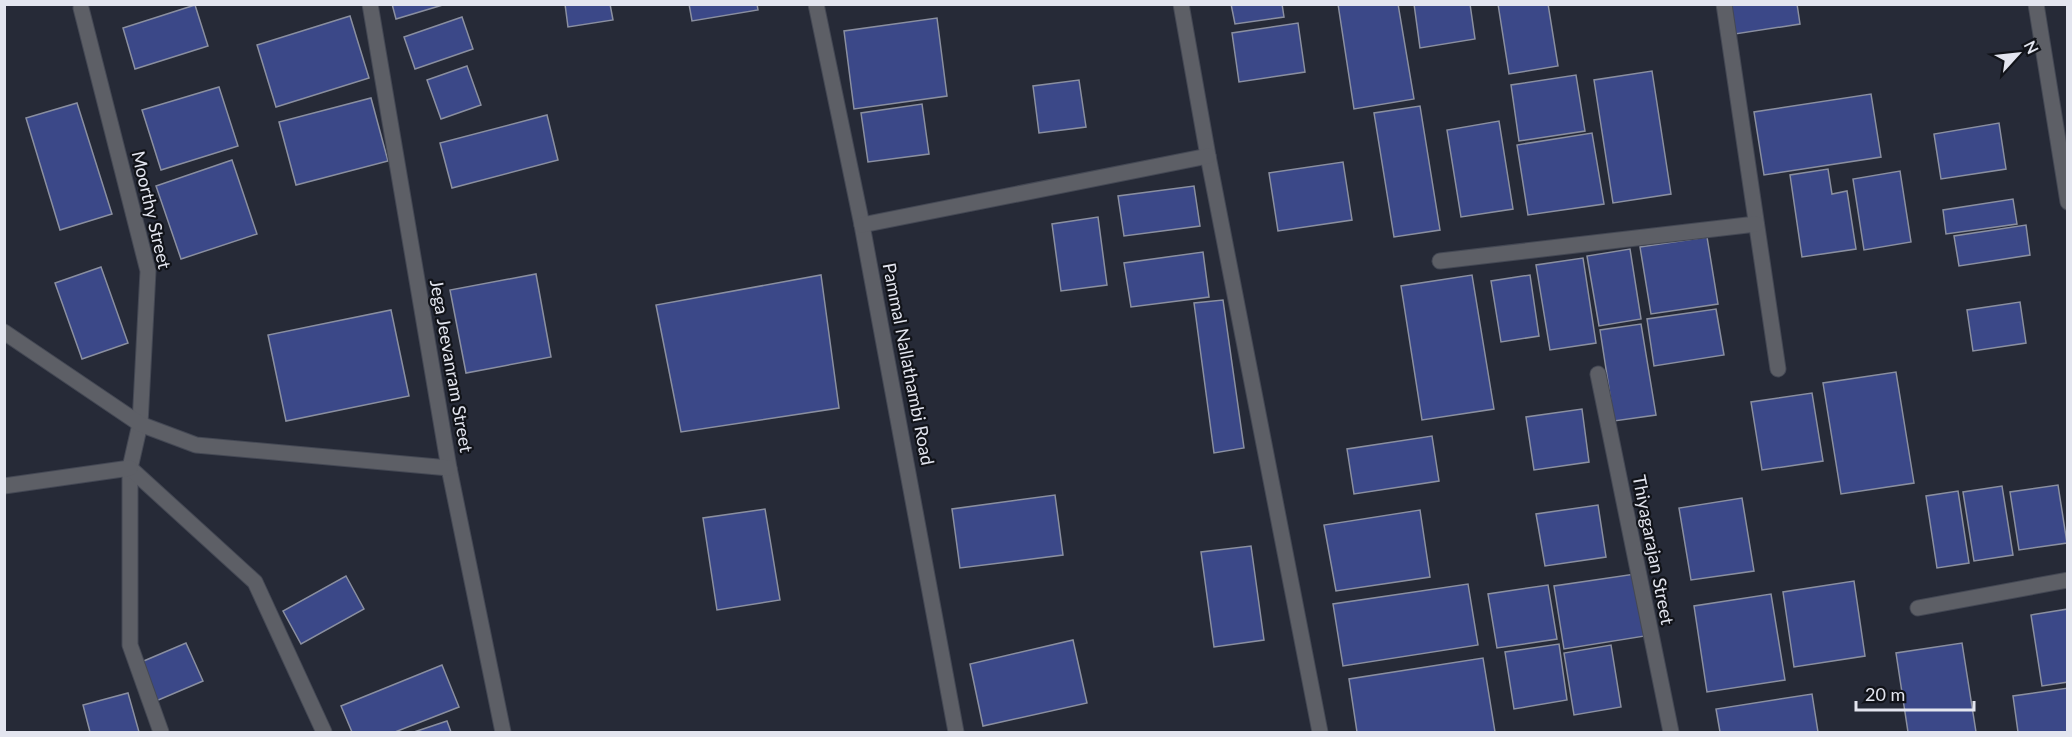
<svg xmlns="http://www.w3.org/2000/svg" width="2072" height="737" viewBox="0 0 2072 737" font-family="Lato,sans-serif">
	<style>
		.building { fill: #3b4888; stroke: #8a8fa0; stroke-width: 1.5 }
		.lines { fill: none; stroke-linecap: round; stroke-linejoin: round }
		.minor-casing { stroke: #444854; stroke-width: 17 }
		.minor { stroke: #5d5f66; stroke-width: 15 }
		.labels { text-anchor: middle; stroke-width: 4.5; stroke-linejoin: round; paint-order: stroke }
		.street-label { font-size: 18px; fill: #e3e5ef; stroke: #111319 }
	</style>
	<rect width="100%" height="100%" fill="#262a37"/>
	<g class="building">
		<polygon points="392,4 446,4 396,19"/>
		<polygon points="565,4 610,4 613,20 568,27"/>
		<polygon points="689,4 757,4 758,10 692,21"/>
		<polygon points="1231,4 1282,4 1284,17 1235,24"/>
		<polygon points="1338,4 1398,4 1414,99 1354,109"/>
		<polygon points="1414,4 1470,4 1475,39 1420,48"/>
		<polygon points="1498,4 1548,4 1558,66 1509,74"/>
		<polygon points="1730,4 1797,4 1800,24 1735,34"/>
		<polygon points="195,5 208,46 135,69 123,28"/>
		<polygon points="350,16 369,78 276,107 257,45"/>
		<polygon points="462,17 473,49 415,69 404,37"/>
		<polygon points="937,18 947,96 854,109 844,31"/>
		<polygon points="1298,23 1305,72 1239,82 1232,33"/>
		<polygon points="467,66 481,105 441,119 427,80"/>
		<polygon points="1652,71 1671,194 1613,203 1594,80"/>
		<polygon points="1576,75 1585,131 1519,141 1511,85"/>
		<polygon points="1079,80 1086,127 1039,133 1033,86"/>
		<polygon points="219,87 238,146 161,170 142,110"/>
		<polygon points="1871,94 1881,157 1764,175 1754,112"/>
		<polygon points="371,98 388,161 296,185 279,122"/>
		<polygon points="77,103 112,214 60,230 26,118"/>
		<polygon points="922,104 929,154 868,162 861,113"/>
		<polygon points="1420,106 1440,230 1394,237 1374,113"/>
		<polygon points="547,115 558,160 452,188 440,143"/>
		<polygon points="1499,121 1513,209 1461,217 1447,130"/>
		<polygon points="1999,123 2006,169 1941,179 1934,134"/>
		<polygon points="1592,133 1604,204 1528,215 1517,145"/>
		<polygon points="232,160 257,234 181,259 156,186"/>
		<polygon points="1343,162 1352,220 1278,231 1269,173"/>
		<polygon points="1828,169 1832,194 1847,191 1856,249 1802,257 1790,175"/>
		<polygon points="1900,171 1911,242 1864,250 1853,179"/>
		<polygon points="1194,186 1200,226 1124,236 1118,196"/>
		<polygon points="2013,199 2017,224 1946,234 1943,210"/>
		<polygon points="1098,217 1107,285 1061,291 1052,224"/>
		<polygon points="2026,225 2030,255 1959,266 1954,236"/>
		<polygon points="1707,237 1718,304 1651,314 1640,247"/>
		<polygon points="1630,249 1641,319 1599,326 1587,256"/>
		<polygon points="1203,252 1209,297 1131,307 1124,263"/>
		<polygon points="1583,258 1596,343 1550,350 1536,265"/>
		<polygon points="101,267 128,343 82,359 55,283"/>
		<polygon points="536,274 551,357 466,373 450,290"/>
		<polygon points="821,275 839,408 681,432 656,305"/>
		<polygon points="1472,275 1494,409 1422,420 1401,286"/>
		<polygon points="1530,275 1539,336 1501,342 1491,281"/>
		<polygon points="1223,300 1244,448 1214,453 1194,303"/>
		<polygon points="2020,302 2026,343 1973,351 1967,310"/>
		<polygon points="1716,309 1724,355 1654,366 1647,319"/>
		<polygon points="391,310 409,396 286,421 268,335"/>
		<polygon points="1641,324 1656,415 1614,421 1600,330"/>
		<polygon points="1896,372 1914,483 1841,494 1823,383"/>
		<polygon points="1812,393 1823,461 1762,470 1751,402"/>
		<polygon points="1582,409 1589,462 1534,470 1526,417"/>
		<polygon points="1432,436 1439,481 1354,494 1347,449"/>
		<polygon points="2058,485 2067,543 2019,550 2010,492"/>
		<polygon points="2002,486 2013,555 1974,561 1963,492"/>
		<polygon points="1958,491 1969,563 1937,568 1926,496"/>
		<polygon points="1055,495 1063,555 960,568 952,509"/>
		<polygon points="1742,498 1754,571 1691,580 1679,508"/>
		<polygon points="1598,505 1606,557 1545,566 1536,514"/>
		<polygon points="765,509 780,600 717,610 703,518"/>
		<polygon points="1420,510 1430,577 1336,591 1324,525"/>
		<polygon points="1251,546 1264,640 1214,647 1201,552"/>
		<polygon points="1635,574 1645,636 1564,649 1554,586"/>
		<polygon points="346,576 364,609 301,644 283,611"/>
		<polygon points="1854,581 1865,656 1794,667 1783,592"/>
		<polygon points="1468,584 1478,645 1343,666 1333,604"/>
		<polygon points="1548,585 1557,639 1497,648 1488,594"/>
		<polygon points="1771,594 1785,680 1707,692 1694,606"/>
		<polygon points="2068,609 2068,682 2042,686 2031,615"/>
		<polygon points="1073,640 1087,703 983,726 970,664"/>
		<polygon points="186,643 203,681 156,701 139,663"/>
		<polygon points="1962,643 1976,732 1908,732 1896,653"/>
		<polygon points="1559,644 1567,700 1514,709 1505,652"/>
		<polygon points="1611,645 1621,707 1574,715 1564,653"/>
		<polygon points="1483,658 1495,732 1357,732 1349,679"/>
		<polygon points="442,665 459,707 395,732 352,732 341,706"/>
		<polygon points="2068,688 2068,732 2018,732 2013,696"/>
		<polygon points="128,693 139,732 90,732 83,705"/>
		<polygon points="1812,694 1818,732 1720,732 1716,709"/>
		<polygon points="447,721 451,732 414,732"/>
	</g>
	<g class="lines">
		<defs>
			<g id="minor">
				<polyline points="370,4 449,468 503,732"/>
				<polyline points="816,4 862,225 956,732"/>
				<polyline points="1181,4 1208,156 1320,732"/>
				<polyline points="1724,4 1778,369"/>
				<polyline points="2036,4 2068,202"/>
				<polyline points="81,8 148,271 140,424 130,468 130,645 161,732"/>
				<polyline points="862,225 1208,156"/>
				<polyline points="1440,261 1756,224"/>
				<polyline points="4,332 140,424 196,445 449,468"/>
				<polyline points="1598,374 1671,732"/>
				<polyline points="130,468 255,582 324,732"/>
				<polyline points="4,486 130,468"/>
				<polyline points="1918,608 2068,580"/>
			</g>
		</defs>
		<use href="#minor" class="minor-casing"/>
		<use href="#minor" class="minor"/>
	</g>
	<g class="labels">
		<g class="street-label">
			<text transform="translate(151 210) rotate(77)" y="6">Moorthy Street</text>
			<text transform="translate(908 364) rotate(79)" y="6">Pammal Nallathambi Road</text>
			<text transform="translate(451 366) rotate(80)" y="6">Jega Jeevanram Street</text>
			<text transform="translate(1653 550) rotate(79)" y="6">Thiyagarajan Street</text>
		</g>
	</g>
	<rect width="2072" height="737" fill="none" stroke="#e3e5ef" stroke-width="12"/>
	<g transform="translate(2018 54) rotate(63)" stroke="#111319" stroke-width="4.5" paint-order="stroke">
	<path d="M0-4.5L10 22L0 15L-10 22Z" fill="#e3e5ef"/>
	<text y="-9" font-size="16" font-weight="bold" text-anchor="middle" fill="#e3e5ef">N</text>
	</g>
	<path d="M1856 701v9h118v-9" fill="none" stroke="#e3e5ef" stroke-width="3"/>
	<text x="1865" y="701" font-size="18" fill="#e3e5ef" stroke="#111319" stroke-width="4.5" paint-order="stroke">20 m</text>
</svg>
